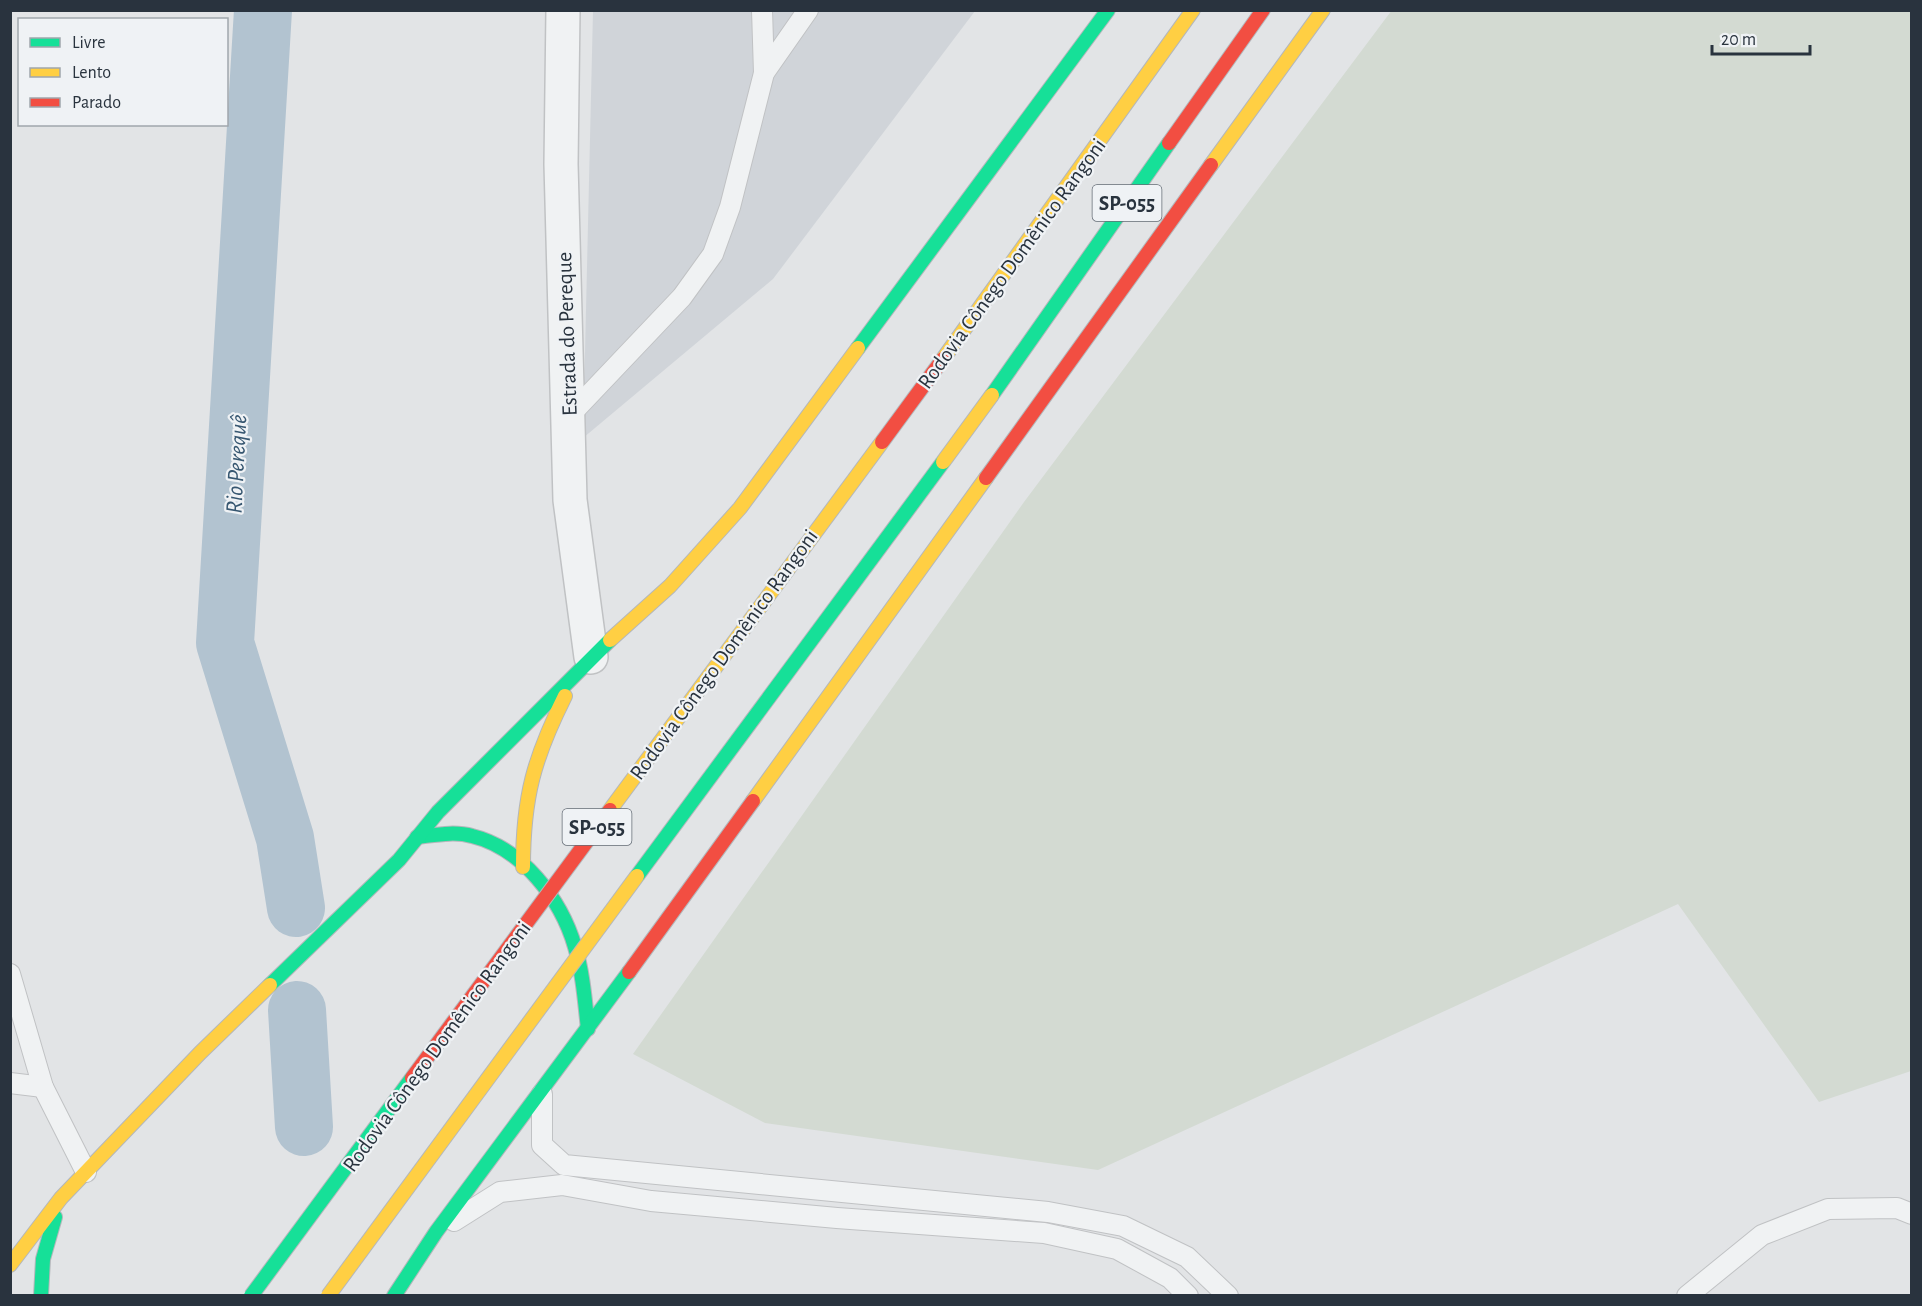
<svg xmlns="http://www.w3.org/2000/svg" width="1922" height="1306" viewBox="0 0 1922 1306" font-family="'Alegreya Sans',sans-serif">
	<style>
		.built { fill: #d0d4d9 }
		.green { fill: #d3dad2 }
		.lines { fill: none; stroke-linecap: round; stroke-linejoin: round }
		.river { stroke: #b2c3d0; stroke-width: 58 }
		.lane-casing { stroke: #c0c2c4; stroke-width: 22 }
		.street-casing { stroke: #c0c2c4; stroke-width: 36 }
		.fast-casing { stroke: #b4b7bb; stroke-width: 16 }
		.slow-casing { stroke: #b4b7bb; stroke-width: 16 }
		.jam-casing { stroke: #b4b7bb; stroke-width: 16 }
		.lane { stroke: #f0f2f3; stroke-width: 20 }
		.street { stroke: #f0f2f3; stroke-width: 33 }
		.fast { stroke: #16e098; stroke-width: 14 }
		.slow { stroke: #ffcf43; stroke-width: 14 }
		.jam { stroke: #f24e42; stroke-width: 14 }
		.fast-bridge-casing { stroke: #b4b7bb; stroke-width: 16; stroke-linecap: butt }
		.slow-bridge-casing { stroke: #b4b7bb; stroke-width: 16; stroke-linecap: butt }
		.jam-bridge-casing { stroke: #b4b7bb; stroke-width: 16; stroke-linecap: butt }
		.fast-bridge { stroke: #16e098; stroke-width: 14 }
		.slow-bridge { stroke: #ffcf43; stroke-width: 14 }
		.jam-bridge { stroke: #f24e42; stroke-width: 14 }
		.labels { text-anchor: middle; stroke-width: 4.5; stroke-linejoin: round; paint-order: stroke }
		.shield { fill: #eff2f5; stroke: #646c75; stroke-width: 1.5 }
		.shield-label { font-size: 21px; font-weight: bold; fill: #29333e }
		.street-label { font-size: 22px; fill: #29333e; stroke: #eff2f5 }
		.water-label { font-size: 24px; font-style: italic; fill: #365670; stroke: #eff2f5 }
	</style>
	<rect width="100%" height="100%" fill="#e2e4e6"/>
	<polygon class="built" points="593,11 975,11 773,279 583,438"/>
	<polygon class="green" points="1392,10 1911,11 1911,1071 1819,1102 1678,904 1098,1170 765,1123 633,1054 1024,502"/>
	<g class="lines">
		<g class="river">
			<polyline points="263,10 225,643 285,838 296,908"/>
			<polyline points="297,1010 304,1127"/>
		</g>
		<defs>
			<g id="lane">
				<polyline points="762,10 764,73"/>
				<polyline points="568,417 682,297 713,254 730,207 764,73 808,10"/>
				<polyline points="10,974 43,1087 86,1172"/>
				<polyline points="10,1083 43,1087"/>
				<polyline points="542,1094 542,1145 564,1165 1048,1212 1123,1226 1187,1257 1228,1296"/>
				<polyline points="454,1221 500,1192 562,1185 651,1201 837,1218 1044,1233 1117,1249 1170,1278 1188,1296"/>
				<polyline points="1687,1296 1762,1235 1828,1209 1897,1208 1912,1214"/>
			</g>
			<polyline id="street" points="563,10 561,164 570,500 591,657"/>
			<g id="fast">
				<polyline points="858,348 1108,10"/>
				<polyline points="992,395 1169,143"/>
				<path d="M417 837C435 835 455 831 472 836 522 848 561 899 575 947 583 973 585 1002 588 1029"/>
				<polyline points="270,985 399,860 438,812 610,640"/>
				<polyline points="41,1296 43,1259 55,1217"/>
				<polyline points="394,1296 436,1232 629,972"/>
			</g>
			<g id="slow">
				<polyline points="1211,165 1323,10"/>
				<polyline points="943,359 1193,10"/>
				<polyline points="610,640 670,586 740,508 858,348"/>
				<polyline points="753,801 986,478"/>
				<path d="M523 867C523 797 534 758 565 696"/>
				<polyline points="10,1265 61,1198 200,1053 270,985"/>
			</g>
			<g id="jam">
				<polyline points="1169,143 1263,10"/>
				<polyline points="986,478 1211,165"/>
				<polyline points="629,972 753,801"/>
			</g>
		</defs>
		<use href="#lane" class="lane-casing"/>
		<use href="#street" class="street-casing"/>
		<use href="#fast" class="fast-casing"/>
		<use href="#slow" class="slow-casing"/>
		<use href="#jam" class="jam-casing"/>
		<use href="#lane" class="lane"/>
		<use href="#street" class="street"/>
		<use href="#fast" class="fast"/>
		<use href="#slow" class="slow"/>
		<use href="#jam" class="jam"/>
		<defs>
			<g id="fast-bridge">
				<polyline points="637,876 943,462"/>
				<polyline points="251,1296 412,1078"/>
			</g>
			<g id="slow-bridge">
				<polyline points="943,462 992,395"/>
				<polyline points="610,810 882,442"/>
				<polyline points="328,1296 637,876"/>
			</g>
			<g id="jam-bridge">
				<polyline points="882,442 943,359"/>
				<polyline points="412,1078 610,810"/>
			</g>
		</defs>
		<use href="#fast-bridge" class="fast-bridge-casing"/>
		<use href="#slow-bridge" class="slow-bridge-casing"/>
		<use href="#jam-bridge" class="jam-bridge-casing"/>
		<use href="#fast-bridge" class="fast-bridge"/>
		<use href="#slow-bridge" class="slow-bridge"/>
		<use href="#jam-bridge" class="jam-bridge"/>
	</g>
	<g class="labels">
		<g class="shield">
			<rect x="1092.5" y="185" width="69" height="36" rx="4.5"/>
			<rect x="562.5" y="809" width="69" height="36" rx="4.5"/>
		</g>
		<g class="shield-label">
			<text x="1127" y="210">SP-055</text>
			<text x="597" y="834">SP-055</text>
		</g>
		<g class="street-label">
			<text transform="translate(1011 263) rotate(-54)" y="8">Rodovia Cônego Domênico Rangoni</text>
			<text transform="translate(566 334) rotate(-92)" y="8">Estrada do Pereque</text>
			<text transform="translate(723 654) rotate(-54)" y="8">Rodovia Cônego Domênico Rangoni</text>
			<text transform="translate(436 1046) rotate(-54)" y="8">Rodovia Cônego Domênico Rangoni</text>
		</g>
		<g class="water-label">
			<text transform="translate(236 464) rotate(-87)" y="8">Rio Perequê</text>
		</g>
	</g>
	<rect width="1922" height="1306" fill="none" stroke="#29333e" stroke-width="24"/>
	<rect x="18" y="18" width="210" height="108" fill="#eff2f5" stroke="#a0a6ac" stroke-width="1.5"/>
	<rect x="30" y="38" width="30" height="9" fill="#16e098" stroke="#a0a6ac" stroke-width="1.5"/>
	<text x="72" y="48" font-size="18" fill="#29333e">Livre</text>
	<rect x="30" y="68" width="30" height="9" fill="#ffcf43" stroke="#a0a6ac" stroke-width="1.5"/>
	<text x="72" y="78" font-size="18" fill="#29333e">Lento</text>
	<rect x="30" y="98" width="30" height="9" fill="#f24e42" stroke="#a0a6ac" stroke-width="1.5"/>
	<text x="72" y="108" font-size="18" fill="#29333e">Parado</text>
	<path d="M1712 45v9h98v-9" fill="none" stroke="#29333e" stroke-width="3"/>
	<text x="1721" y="45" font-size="18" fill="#29333e" stroke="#eff2f5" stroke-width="4.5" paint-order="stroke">20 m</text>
</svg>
